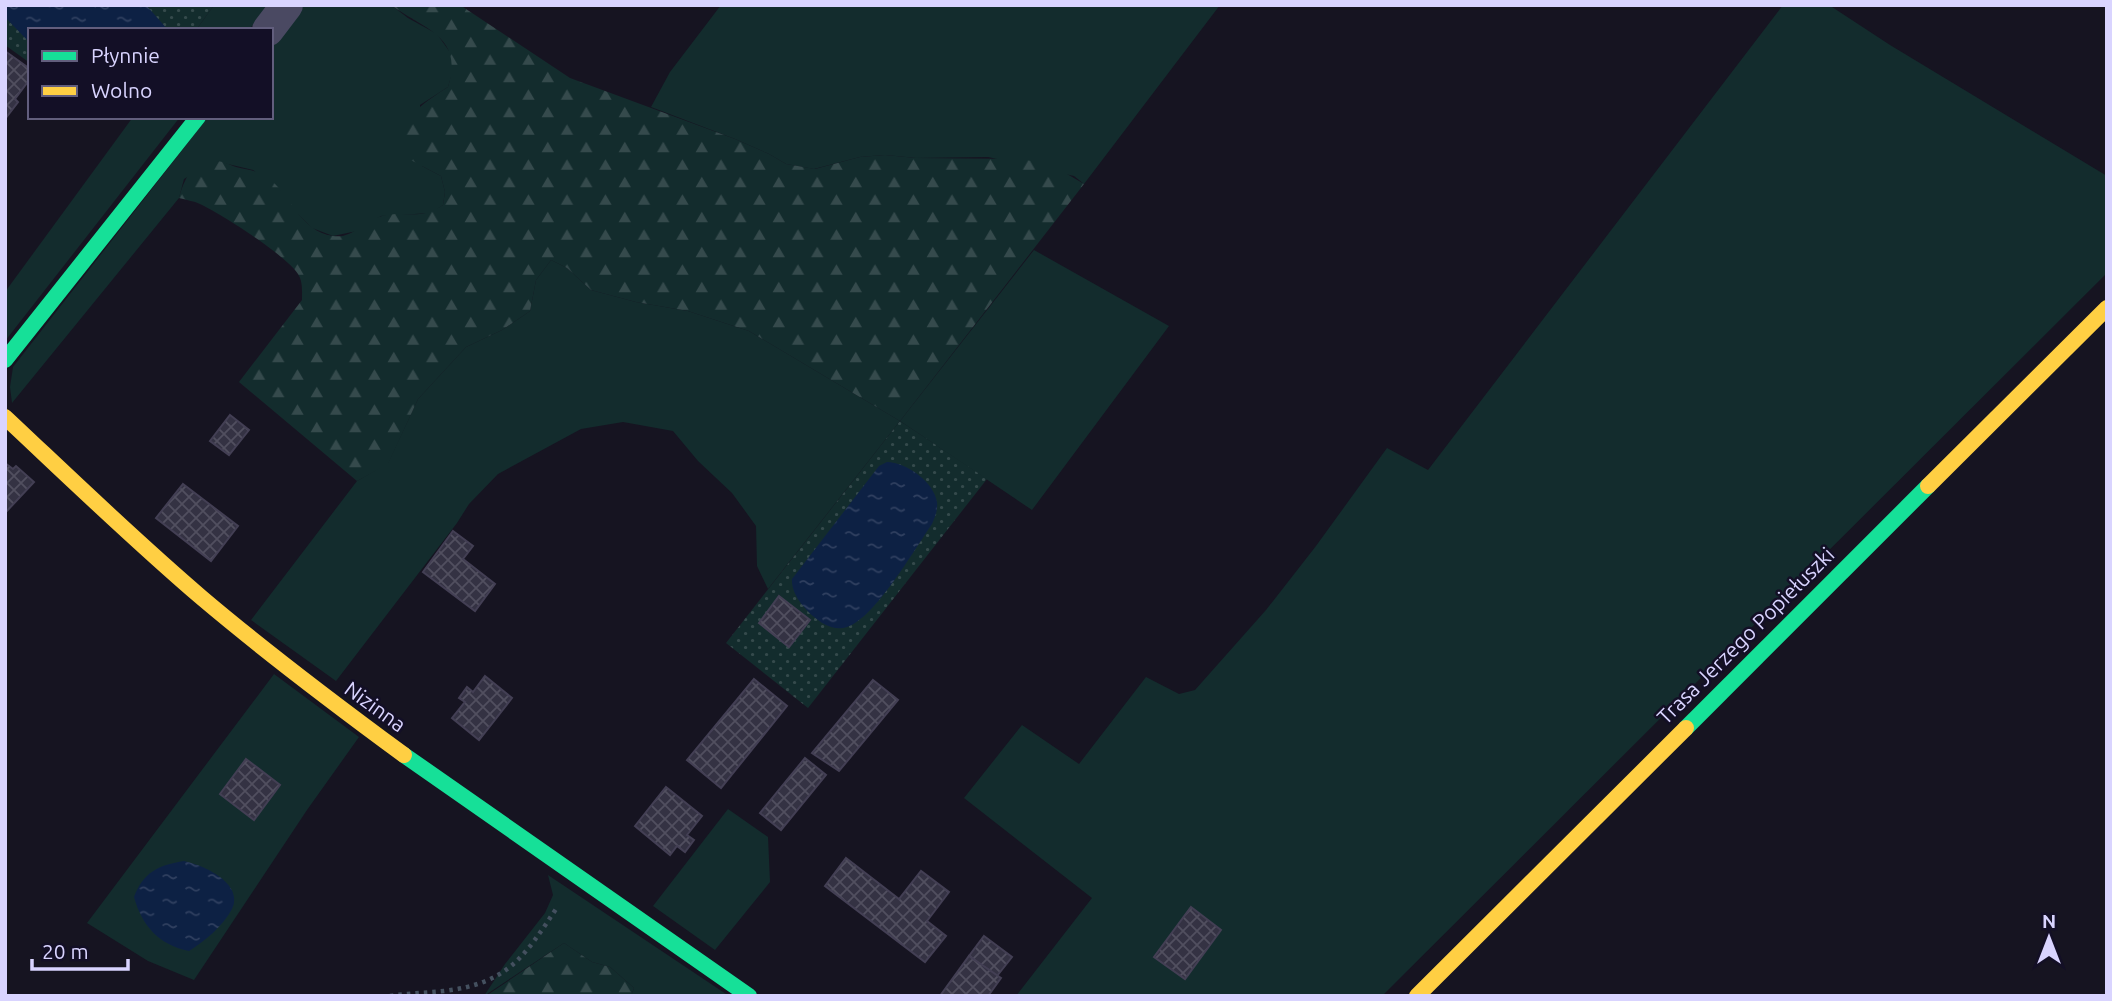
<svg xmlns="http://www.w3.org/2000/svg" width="2112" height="1001" viewBox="0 0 2112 1001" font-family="Ubuntu,sans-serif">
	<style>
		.grass { fill: #132c2d }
		.forest { fill: url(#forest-firs) }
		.park { fill: url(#park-dots) }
		.water { fill: url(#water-ripples) }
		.building { fill: url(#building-cross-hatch); stroke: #433f54; stroke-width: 2 }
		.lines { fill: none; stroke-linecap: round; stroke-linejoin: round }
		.path { stroke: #44505f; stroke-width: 4.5; stroke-dasharray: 3.5 5; stroke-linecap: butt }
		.street { stroke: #4a4962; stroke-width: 32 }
		.fast { stroke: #16e098; stroke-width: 16 }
		.slow { stroke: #ffcf43; stroke-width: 16 }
		.labels { text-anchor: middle; stroke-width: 5; stroke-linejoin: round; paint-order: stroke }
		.street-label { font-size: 21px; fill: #d9d4ff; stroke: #130f26 }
	</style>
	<defs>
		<pattern id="forest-firs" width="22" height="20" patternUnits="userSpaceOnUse" patternTransform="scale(1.75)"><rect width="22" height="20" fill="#132c2d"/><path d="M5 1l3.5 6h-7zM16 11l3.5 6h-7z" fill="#354a4c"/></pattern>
		<pattern id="park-dots" width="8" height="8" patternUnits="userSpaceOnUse" patternTransform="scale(1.75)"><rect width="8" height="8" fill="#132c2d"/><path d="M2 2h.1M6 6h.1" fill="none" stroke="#354a4c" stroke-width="1.8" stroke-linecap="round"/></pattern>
		<pattern id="water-ripples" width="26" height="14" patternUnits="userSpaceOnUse" patternTransform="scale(1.75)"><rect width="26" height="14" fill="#0d2144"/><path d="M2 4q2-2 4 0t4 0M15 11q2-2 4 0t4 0" fill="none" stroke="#304060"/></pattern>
		<pattern id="building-cross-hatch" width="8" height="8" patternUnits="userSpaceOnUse" patternTransform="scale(1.75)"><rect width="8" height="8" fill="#343243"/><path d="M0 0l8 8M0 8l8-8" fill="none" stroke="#514f5f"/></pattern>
	</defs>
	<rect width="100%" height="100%" fill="#161421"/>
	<g class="grass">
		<polygon points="214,5 268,5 249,30 196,30"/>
		<polygon points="295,5 391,5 408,18 437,34 452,55 453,70 448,87 420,105 422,166 441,176 445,192 443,205 432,213 381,216 357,231 333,236 312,228 292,208 279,189 253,170 215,161 184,179 179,198 12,403 10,387 13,367 208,117 271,117 271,36"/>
		<polygon points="721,5 1220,5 1084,184 1074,176 988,157 916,158 885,155 860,157 814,169 786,164 769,154 735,139 651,107 670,72"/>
		<polygon points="1783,5 1829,5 1890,45 2107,176 2107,273 1382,996 1016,996 1092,898 964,798 1022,725 1079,764 1146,677 1179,694 1195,690 1266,610 1316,546 1387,448 1428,470"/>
		<polygon points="133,117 180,117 5,341 5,292"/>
		<polygon points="1034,250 1169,326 1032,510 900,421 768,589 757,566 756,526 732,493 698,461 673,431 623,422 581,429 498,474 469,504 457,523 336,681 251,620 357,481 388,463 418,399 466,347 502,330 530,311 536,280 551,260 567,268 591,290 636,302 688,311 749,331 900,421"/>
		<polygon points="274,674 359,737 307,810 194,980 148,961 87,923"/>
		<polygon points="728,809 768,837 770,882 715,950 653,906"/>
		<polygon points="548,875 729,996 631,996 634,988 610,967 592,962 564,943 484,996 505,964 545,913 553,895"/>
	</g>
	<g class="forest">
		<path d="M391 5H460L570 78 735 139 769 154 786 164 815 169 860 157 885 155 916 158 1020 159 1050 164 1084 184 900 421 749 331 688 311 636 302 591 290 567 268 551 260 536 280 530 311 502 330 466 347 418 399 388 464 357 481 239 382 302 300C302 291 303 282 298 274 287 256 220 213 200 204 194 201 186 200 179 198 184 180 193 158 216 161 223 161 230 165 236 167 247 170 257 170 267 177 291 194 299 231 333 236 353 239 364 221 382 216 406 210 420 221 443 205L445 192 441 176 405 157C394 120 421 105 448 87 464 36 425 30 391 5Z"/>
		<polygon points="564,943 592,962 610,967 634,988 631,996 486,996"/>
	</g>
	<g class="park">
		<polygon points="5,5 214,5 196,30 30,30 30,63 5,45"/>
		<polygon points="900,421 987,479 808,708 726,643"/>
	</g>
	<g class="water">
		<polygon points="5,5 146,5 168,30 30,30 30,43 5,17"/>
		<path d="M887 462C906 462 934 482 937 502 938 510 935 517 932 524 914 550 875 618 847 627 834 631 822 624 813 616 803 607 791 593 792 579L879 466Z"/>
		<path d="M184 861C203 865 244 883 232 909 223 926 205 941 189 951 159 945 142 926 134 897 143 872 159 865 184 861Z"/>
	</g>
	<g class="building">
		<polygon points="5,51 30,69 30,79 15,99 18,102 5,119"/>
		<polygon points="230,415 249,430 229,455 210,441"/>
		<polygon points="5,463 13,469 16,466 34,482 5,513"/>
		<polygon points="183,484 238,526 211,561 156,518"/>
		<polygon points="453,531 473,546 463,559 495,584 475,611 423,572"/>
		<polygon points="779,596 810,620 789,647 759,623"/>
		<polygon points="485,676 512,698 479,740 452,718 465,702 459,698 467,687 473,692"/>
		<polygon points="754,679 787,706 721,788 687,760"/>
		<polygon points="873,680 898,700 839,771 812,753"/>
		<polygon points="805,758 826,775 781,830 760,813"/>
		<polygon points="246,759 280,785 254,820 220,794"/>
		<polygon points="666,787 702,816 687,835 694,840 685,852 677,846 670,855 635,826"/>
		<polygon points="846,858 899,899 921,871 949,892 927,921 946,936 925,962 825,886"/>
		<polygon points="1191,907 1221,930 1185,979 1154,957"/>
		<polygon points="984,936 1012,957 997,976 969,956"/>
		<polygon points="969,956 1001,978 988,996 940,996"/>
	</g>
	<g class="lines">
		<path class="path" d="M390 996C408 993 426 993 444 991 509 983 524 957 558 906"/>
		<polyline class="street" points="268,30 287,5"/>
		<g class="fast">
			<polyline points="5,360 198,117"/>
			<polyline points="1686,728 1928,486"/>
			<polyline points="404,755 749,996"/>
		</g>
		<g class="slow">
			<path d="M5 417C70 478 134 540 202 598 267 653 336 705 404 755"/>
			<polyline points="1928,486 2107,308"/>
			<polyline points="1417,996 1686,728"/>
		</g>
	</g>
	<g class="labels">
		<g class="street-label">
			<text transform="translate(1746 636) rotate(-45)" y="7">Trasa Jerzego Popiełuszki</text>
			<text transform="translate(375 707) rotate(36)" y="7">Nizinna</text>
		</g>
	</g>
	<rect width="2112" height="1001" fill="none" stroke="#d9d4ff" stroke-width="14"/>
	<rect x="28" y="28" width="245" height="91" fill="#130f26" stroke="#625e7d" stroke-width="2"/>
	<rect x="42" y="51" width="35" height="10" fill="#16e098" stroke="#625e7d" stroke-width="2"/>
	<text x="91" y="63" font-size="21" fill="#d9d4ff">Płynnie</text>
	<rect x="42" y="86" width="35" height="10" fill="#ffcf43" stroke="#625e7d" stroke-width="2"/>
	<text x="91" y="98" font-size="21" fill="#d9d4ff">Wolno</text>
	<g transform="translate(2049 938)" stroke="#130f26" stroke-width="5" paint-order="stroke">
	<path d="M0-5L12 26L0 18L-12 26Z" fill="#d9d4ff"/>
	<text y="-10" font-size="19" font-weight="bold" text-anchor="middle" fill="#d9d4ff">N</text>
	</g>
	<path d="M32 959v10h96v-10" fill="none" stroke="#d9d4ff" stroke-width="3.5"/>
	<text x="42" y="959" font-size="21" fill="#d9d4ff" stroke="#130f26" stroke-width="5" paint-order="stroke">20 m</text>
</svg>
